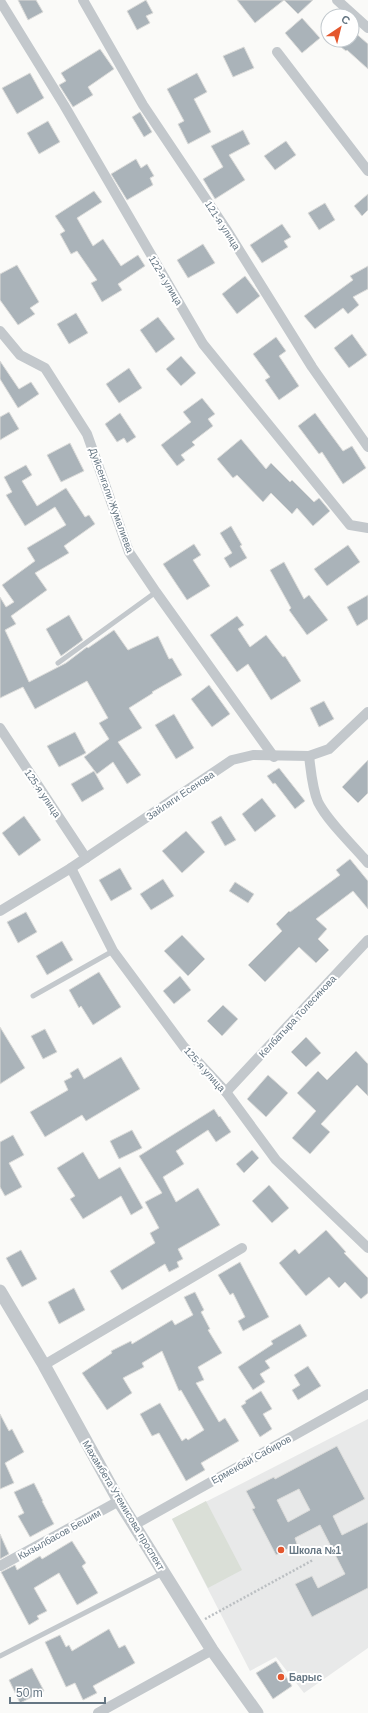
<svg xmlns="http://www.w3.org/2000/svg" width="368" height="1713" viewBox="0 0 368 1713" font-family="Arial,sans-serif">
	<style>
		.built { fill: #e8e9e9 }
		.green { fill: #dadfd7 }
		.building { fill: #aab3b9; stroke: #dcdcda; fill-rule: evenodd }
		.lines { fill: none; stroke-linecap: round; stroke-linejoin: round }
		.path { stroke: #bbbfc2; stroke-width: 2.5; stroke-dasharray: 2 2; stroke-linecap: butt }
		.service { stroke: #c3c8cc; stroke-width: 5 }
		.minor { stroke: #c3c8cc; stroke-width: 10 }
		.tertiary { stroke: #c3c8cc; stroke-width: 13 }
		.poi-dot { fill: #e4572e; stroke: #fff; stroke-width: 1.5 }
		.labels { text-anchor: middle; stroke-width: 4; stroke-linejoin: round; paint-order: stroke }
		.street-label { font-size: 10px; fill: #657683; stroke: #fff }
		.poi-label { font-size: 10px; font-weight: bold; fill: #657683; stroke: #fff; text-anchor: start }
	</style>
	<rect width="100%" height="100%" fill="#fafaf8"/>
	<polygon class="built" points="368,1419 368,1648 304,1693 276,1657 250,1671 172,1519"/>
	<polygon class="green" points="206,1501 242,1570 208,1588 172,1519"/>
	<g class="building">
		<polygon points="18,0 36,0 43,12 28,20"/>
		<polygon points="146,0 153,13 146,16 150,23 137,30 127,11"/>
		<polygon points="237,0 284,0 255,23"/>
		<polygon points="284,0 313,0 298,14"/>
		<polygon points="302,18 320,38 302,53 285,33"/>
		<polygon points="352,30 368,44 368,69 347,50 346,51 332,40 352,40"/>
		<polygon points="244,47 254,68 233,77 223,56"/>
		<polygon points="100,49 114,69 88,87 93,95 73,107 59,85 66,81 61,73"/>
		<polygon points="30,73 44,98 17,114 2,88"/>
		<polygon points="197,73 207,92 194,99 211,132 188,144 178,124 184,121 167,89"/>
		<polygon points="140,112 152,132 144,137 132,117"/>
		<polygon points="48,121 60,142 39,154 27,133"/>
		<polygon points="243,130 250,144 229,155 245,180 215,199 203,179 223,167 211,146"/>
		<polygon points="286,141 296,155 275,170 264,156"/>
		<polygon points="136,159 141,168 147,164 154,176 150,178 153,185 127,200 111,174"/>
		<polygon points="94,191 102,202 77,218 93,246 103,239 121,266 138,255 145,266 118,284 122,290 102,302 91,283 97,280 77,251 71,254 60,234 65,231 55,216"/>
		<polygon points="368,194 368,210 362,216 354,206"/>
		<polygon points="325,203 335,220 319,230 308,213"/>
		<polygon points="282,224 291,237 284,241 288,247 262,263 250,245"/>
		<polygon points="203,244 215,263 188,278 177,260"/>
		<polygon points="17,265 39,302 30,308 35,314 18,325 0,300 0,274"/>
		<polygon points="368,266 368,289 353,297 359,305 348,314 343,308 315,329 304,316 353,280 350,276"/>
		<polygon points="245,276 260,296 237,314 222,294"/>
		<polygon points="76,313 88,333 69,344 57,324"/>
		<polygon points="158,317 175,339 156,353 140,330"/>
		<polygon points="352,334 367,355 349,368 334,348"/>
		<polygon points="276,337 286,351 279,356 299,386 279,400 265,380 270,377 253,354"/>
		<polygon points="181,356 196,373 181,386 166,369"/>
		<polygon points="0,361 19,389 31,382 39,394 18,408 0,379"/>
		<polygon points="129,368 142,388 119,403 106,384"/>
		<polygon points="202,398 215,414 208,419 213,426 192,442 195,445 181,455 185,460 177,466 161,445 191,422 183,412"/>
		<polygon points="9,412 19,429 0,440 0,417"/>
		<polygon points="120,413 136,437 127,443 124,438 117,442 105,424"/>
		<polygon points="315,413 343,451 352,446 366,468 343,484 322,452 319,454 298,426"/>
		<polygon points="241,439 266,469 271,463 290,482 292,480 314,502 319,498 330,511 313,526 297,508 292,514 271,493 263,502 237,475 233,478 217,459"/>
		<polygon points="70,443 84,471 61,482 47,455"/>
		<polygon points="26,465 32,475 22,481 37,506 66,488 85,517 89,515 95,524 64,546 69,553 35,573 47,590 11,616 16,624 5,630 29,682 66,663 87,647 88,648 114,630 128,650 158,636 169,659 172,658 182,675 152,692 153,693 129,708 142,728 118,742 141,775 127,784 113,762 97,774 84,757 109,739 99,723 108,718 87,681 35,709 23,687 0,698 0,597 6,607 14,602 2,585 35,561 27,548 66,525 55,507 25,526 6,495 12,492 4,477"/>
		<polygon points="231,526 242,545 240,546 247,558 230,568 224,558 232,553 220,533"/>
		<polygon points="194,544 201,555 193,560 210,586 187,600 163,564"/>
		<polygon points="348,545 360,562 327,586 314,569"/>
		<polygon points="284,562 304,599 309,595 328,620 307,635 289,610 291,608 270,570"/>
		<polygon points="368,595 368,619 357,626 347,607"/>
		<polygon points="69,615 83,640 61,656 46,629"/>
		<polygon points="237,616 244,625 238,629 250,647 266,635 283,657 285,656 301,681 271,700 248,664 237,672 210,635"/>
		<polygon points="209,685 230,714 212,727 191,699"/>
		<polygon points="324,701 334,719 319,727 310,708"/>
		<polygon points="174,714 194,748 176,759 155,725"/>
		<polygon points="75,732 86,753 59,767 47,746"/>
		<polygon points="368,760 368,793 358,803 342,787"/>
		<polygon points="279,768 305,801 295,809 275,783 273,784 267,776"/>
		<polygon points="94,771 104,789 82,802 71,784"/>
		<polygon points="262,798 276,816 255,832 242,814"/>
		<polygon points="24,816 41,840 19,856 2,833"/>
		<polygon points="221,816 236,840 225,846 211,822"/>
		<polygon points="186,831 205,852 182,873 162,851"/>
		<polygon points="350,859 368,881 368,909 353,891 316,919 327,929 318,939 329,950 316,963 299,947 265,982 248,965 282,931 276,924 289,911 290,912 340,875 336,870"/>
		<polygon points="120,868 132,889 111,901 99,880"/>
		<polygon points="163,879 174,896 151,910 140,894"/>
		<polygon points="235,882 254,894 248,903 229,891"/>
		<polygon points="26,912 37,932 18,943 7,922"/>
		<polygon points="182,935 205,959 188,976 164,951"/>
		<polygon points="62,941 73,960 47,975 36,956"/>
		<polygon points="99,972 121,1007 93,1025 81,1006 79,1008 69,990"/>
		<polygon points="180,976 191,990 174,1004 163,991"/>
		<polygon points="223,1005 238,1019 222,1036 207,1021"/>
		<polygon points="0,1027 25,1068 0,1084"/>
		<polygon points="45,1029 57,1052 43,1059 31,1036"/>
		<polygon points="306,1037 321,1053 306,1067 291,1052"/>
		<polygon points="356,1051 368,1064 368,1096 357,1085 321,1124 330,1132 310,1154 292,1138 316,1111 297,1093 318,1071 327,1080"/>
		<polygon points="121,1057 140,1089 86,1121 82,1115 45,1137 30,1112 68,1090 64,1081 72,1077 70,1073 78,1068 84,1079"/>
		<polygon points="268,1075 288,1093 266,1117 247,1099"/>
		<polygon points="214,1109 219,1117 220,1116 231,1132 216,1142 208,1130 176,1151 184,1164 163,1177 176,1202 198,1188 220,1225 178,1249 183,1259 177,1262 179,1267 169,1272 165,1264 122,1290 110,1271 155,1243 150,1233 159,1228 145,1202 162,1193 139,1156"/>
		<polygon points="132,1130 142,1148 119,1159 110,1141"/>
		<polygon points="13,1135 24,1155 9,1163 22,1187 5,1196 0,1187 0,1142"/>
		<polygon points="252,1150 259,1158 244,1173 236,1164"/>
		<polygon points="83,1152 99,1179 120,1167 143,1208 131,1215 121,1196 83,1219 70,1199 75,1196 57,1168"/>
		<polygon points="269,1185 289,1208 272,1223 252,1201"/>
		<polygon points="326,1230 346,1252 344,1253 368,1278 368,1293 361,1299 345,1282 339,1288 329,1277 306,1296 279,1263 295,1249 299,1254"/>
		<polygon points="21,1250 37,1279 22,1287 6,1258"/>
		<polygon points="240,1262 269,1317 243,1331 238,1321 245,1317 233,1293 230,1295 218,1275"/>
		<polygon points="74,1288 85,1310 59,1324 48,1302"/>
		<polygon points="195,1292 204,1310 201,1312 210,1329 208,1330 222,1353 198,1367 204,1380 196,1383 219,1422 225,1418 239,1441 201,1463 205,1470 186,1481 159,1433 152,1436 140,1414 160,1403 182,1441 186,1438 188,1440 204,1430 181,1390 179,1391 162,1351 142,1363 144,1367 123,1378 132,1393 107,1410 82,1373 112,1353 111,1351 131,1341 132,1344 172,1320 175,1325 193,1315 184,1297"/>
		<polygon points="300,1324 307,1336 265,1361 270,1368 260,1374 265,1382 253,1390 238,1367 273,1344 271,1341"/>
		<polygon points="308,1366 321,1386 298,1400 292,1390 300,1385 294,1375"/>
		<polygon points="261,1391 272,1409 263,1414 272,1429 260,1437 241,1406 246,1403 245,1401"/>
		<polygon points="0,1414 9,1431 12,1429 24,1452 5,1463 14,1483 0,1489"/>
		<path d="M337 1446 365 1499 333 1516 342 1535 368 1522V1588L312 1617 295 1584 312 1576 318 1588 345 1574 320 1525 295 1538 297 1544 276 1555 252 1509 255 1508 246 1491 274 1477 275 1479ZM299 1489 310 1510 288 1522 277 1500Z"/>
		<polygon points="34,1483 43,1501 42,1501 54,1524 30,1537 18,1516 24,1513 14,1492"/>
		<polygon points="0,1534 9,1554 0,1559"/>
		<polygon points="72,1541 86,1563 82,1566 98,1593 77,1605 59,1573 34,1588 47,1611 37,1616 39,1619 29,1625 1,1572 15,1565 17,1570 40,1556 42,1559"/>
		<polygon points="109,1629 119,1648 125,1645 135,1663 93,1686 97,1693 83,1700 75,1683 66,1687 45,1642 60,1635 66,1647 69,1645 72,1651"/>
		<polygon points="276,1661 292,1686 273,1699 256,1673"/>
		<polygon points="32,1668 44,1691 20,1703 9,1680"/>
	</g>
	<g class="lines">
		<polyline class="path" points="205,1619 313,1560"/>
		<g class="service">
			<polyline points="58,663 156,592"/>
			<polyline points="33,996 113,951"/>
			<polyline points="0,1656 163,1573"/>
		</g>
		<g class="minor">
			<polyline points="83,0 143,105 226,229 312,367 368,447"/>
			<polyline points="337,0 368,28"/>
			<polyline points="0,1 64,105 203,344 350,525 368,528"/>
			<polyline points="277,52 368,171"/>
			<polyline points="0,331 20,355 45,368 87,434 129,552 156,592 274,757"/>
			<polyline points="0,728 86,858"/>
			<path d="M309 756C311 771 312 788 318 802 328 822 353 845 368 863"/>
			<polyline points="71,868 113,951 184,1047 226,1092 276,1160 368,1248"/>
			<polyline points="0,911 71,868 232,760 253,755 309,756 329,749 368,712"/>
			<polyline points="226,1092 368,940"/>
			<polyline points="44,1365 242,1248"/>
			<polyline points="134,1525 368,1394"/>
			<polyline points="0,1566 119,1501"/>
			<polyline points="98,1713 212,1650"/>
		</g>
		<polyline class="tertiary" points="0,1291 44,1365 119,1501 212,1650 257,1713"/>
	</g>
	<g class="poi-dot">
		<circle cx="281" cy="1550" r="4"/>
		<circle cx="281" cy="1677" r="4"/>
	</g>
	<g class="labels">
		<g class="street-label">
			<text transform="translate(223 225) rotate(57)" y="4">121-я улица</text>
			<text transform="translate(166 280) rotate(59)" y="4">122-я улица</text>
			<text transform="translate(112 500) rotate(70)" y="4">Дуйсенгали Жумалиева</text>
			<text transform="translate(43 793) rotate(56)" y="4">125-я улица</text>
			<text transform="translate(180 795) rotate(-34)" y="4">Зайляги Есенова</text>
			<text transform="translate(297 1016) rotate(-47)" y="4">Келбатыра Толесинова</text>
			<text transform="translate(205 1069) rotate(48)" y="4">125-я улица</text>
			<text transform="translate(251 1459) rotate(-29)" y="4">Ермекбай Сабиров</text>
			<text transform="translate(124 1505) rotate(59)" y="4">Махамбета Утемисова проспект</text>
			<text transform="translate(59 1534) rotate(-29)" y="4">Кызылбасов Бешим</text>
		</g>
		<g class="poi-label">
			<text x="289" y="1554">Школа №1</text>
			<text x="289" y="1681">Барыс</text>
		</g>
	</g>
	<g transform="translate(340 28) rotate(35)"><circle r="19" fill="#ffffff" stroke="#c1c8cd"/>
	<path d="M0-3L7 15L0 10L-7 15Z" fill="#e4572e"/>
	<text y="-6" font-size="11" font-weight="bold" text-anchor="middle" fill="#657683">С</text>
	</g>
	<path d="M10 1697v6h95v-6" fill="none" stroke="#657683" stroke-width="2"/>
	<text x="16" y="1697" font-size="12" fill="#657683" stroke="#ffffff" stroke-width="3" paint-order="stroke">50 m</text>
</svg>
